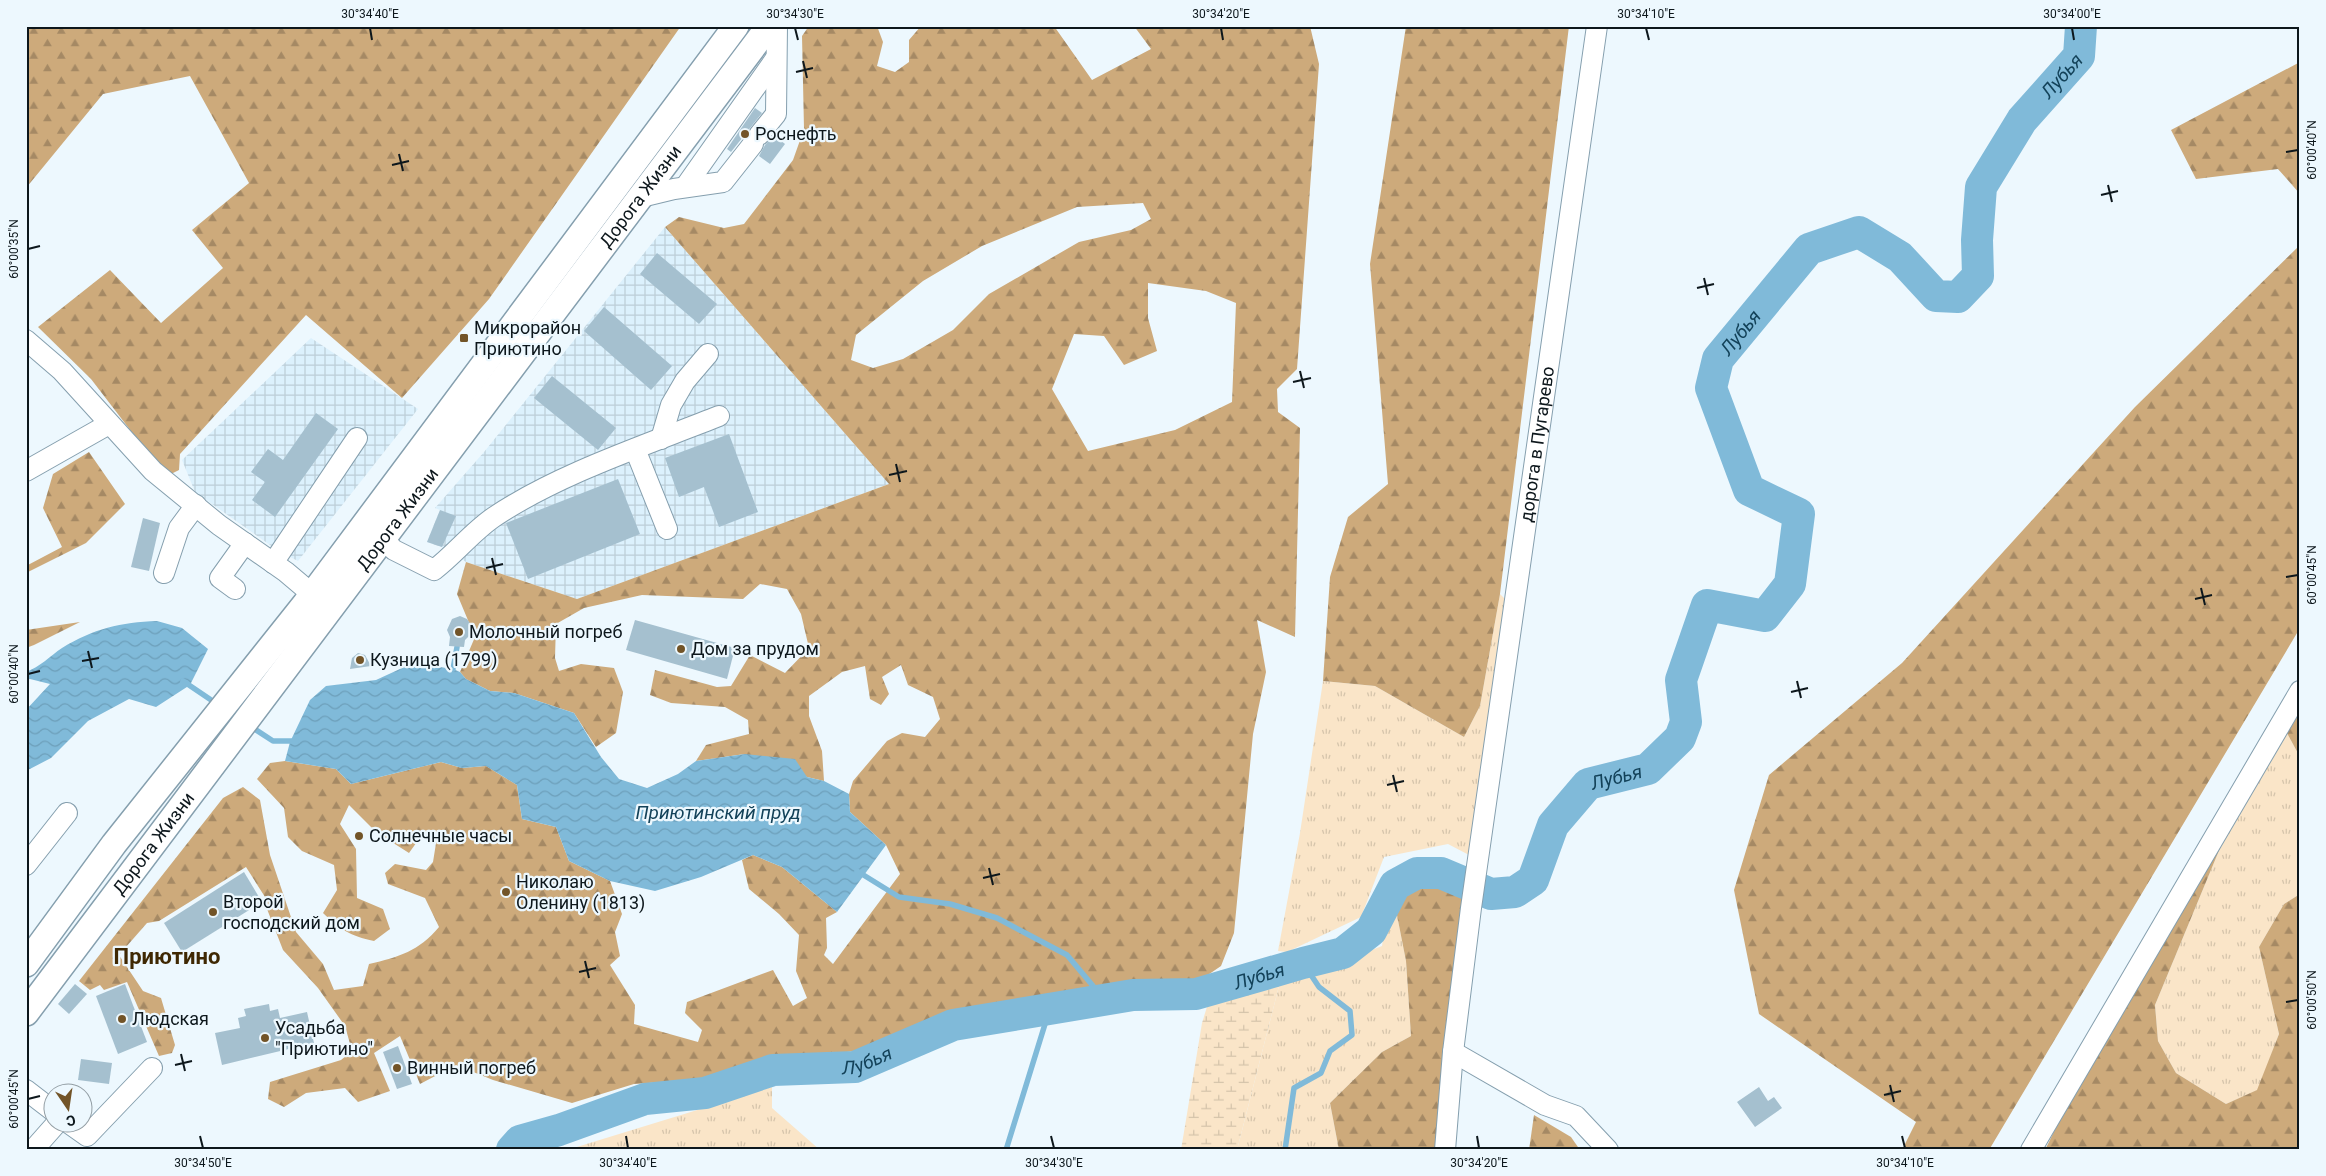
<svg xmlns="http://www.w3.org/2000/svg" width="2326" height="1176" viewBox="0 0 2326 1176" font-family="Roboto,sans-serif">
	<style>
		.industrial { fill: url(#industrial-grid) }
		.grass { fill: url(#grass-tufts) }
		.forest { fill: url(#forest-firs); fill-rule: evenodd }
		.wetland { fill: url(#wetland-marsh) }
		.water { fill: url(#water-waves) }
		.lines { fill: none; stroke-linecap: round; stroke-linejoin: round }
		.stream { stroke: #80bad9; stroke-width: 5.5 }
		.river { stroke: #80bad9; stroke-width: 32 }
		.building { fill: #a5c0cf }
		.minor-casing { stroke: #859fae; stroke-width: 22 }
		.major-casing { stroke: #859fae; stroke-width: 28 }
		.minor { stroke: #fff; stroke-width: 20 }
		.major { stroke: #fff; stroke-width: 25 }
		.ticks { fill: none; stroke: #0d171c; stroke-width: 2 }
		.poi-dot { fill: #725428; stroke: #edf8fe; stroke-width: 2 }
		.labels { text-anchor: middle; stroke-width: 4.5; stroke-linejoin: round; paint-order: stroke }
		.poi-label { font-size: 18px; fill: #0d171c; stroke: #edf8fe; text-anchor: start }
		.street-label { font-size: 18px; fill: #0d171c; stroke: #edf8fe }
		.water-label { font-size: 19px; font-style: italic; fill: #134259; stroke: #edf8fe }
		.district-label { font-size: 22px; font-weight: bold; fill: #3f2803; stroke: #edf8fe }
		.neatline { fill: none; stroke: #0d171c; stroke-width: 2 }
		.ticks-label { font-size: 12px; text-anchor: middle; fill: #0d171c }
	</style>
	<defs>
		<pattern id="industrial-grid" width="8" height="8" patternUnits="userSpaceOnUse" patternTransform="scale(1.25)"><rect width="8" height="8" fill="#dcf1fd"/><path d="M0 4h8M4 0v8" fill="none" stroke="#bcced8"/></pattern>
		<pattern id="grass-tufts" width="24" height="20" patternUnits="userSpaceOnUse" patternTransform="scale(1.25)"><rect width="24" height="20" fill="#fae5c8"/><path d="M3 7l-1-3M5 7V3M7 7l1-3M15 17l-1-3M17 17v-4M19 17l1-3" fill="none" stroke="#d5c4ab"/></pattern>
		<pattern id="forest-firs" width="22" height="20" patternUnits="userSpaceOnUse" patternTransform="scale(1.25)"><rect width="22" height="20" fill="#cdaa7b"/><path d="M5 1l3.5 6h-7zM16 11l3.5 6h-7z" fill="#a58964"/></pattern>
		<pattern id="wetland-marsh" width="20" height="14" patternUnits="userSpaceOnUse" patternTransform="scale(1.25)"><rect width="20" height="14" fill="#fae5c8"/><path d="M1 5h8M5 5V1M11 12h8M15 12V8" fill="none" stroke="#d5c4ab"/></pattern>
		<pattern id="water-waves" width="16" height="10" patternUnits="userSpaceOnUse" patternTransform="scale(1.25)"><rect width="16" height="10" fill="#80bad9"/><path d="M0 5q4-4 8 0t8 0" fill="none" stroke="#6d9fba"/></pattern>
	</defs>
	<rect width="100%" height="100%" fill="#edf8fe"/>
	<g class="industrial">
		<polygon points="665,227 889,484 577,599 466,562 444,548 427,542 440,510 435,508 484,452"/>
		<polygon points="311,338 418,409 298,561 280,552 195,492 182,460"/>
	</g>
	<g class="grass">
		<polygon points="1500,594 1506,600 1469,855 1448,844 1384,857 1361,917 1287,952 1278,951 1300,833 1323,681 1375,686 1464,737 1480,706"/>
		<polygon points="2281,722 2300,757 2300,894 2284,904 2259,947 2279,1034 2258,1090 2226,1104 2176,1073 2158,1041 2155,1005 2247,783"/>
		<polygon points="1395,905 1406,961 1411,1036 1382,1052 1330,1103 1339,1150 1237,1150 1280,982 1323,969 1382,946 1387,913"/>
		<polygon points="772,1087 772,1108 820,1150 567,1150"/>
	</g>
	<g class="forest">
		<polygon points="26,26 681,26 489,299 402,398 306,315 180,454 179,470 169,475 154,461 91,379 38,327 110,270 161,323 223,268 192,230 249,183 190,76 103,94 26,188"/>
		<path d="M809 26H877L883 42 877 66 895 72 909 62V40L921 26H1054L1092 80 1151 49 1134 26H1310L1319 64 1297 369 1277 389 1278 412 1300 428 1295 637 1257 620 1266 672 1253 734 1234 933 1221 966 1199 981 1048 996 953 1014 857 1051 772 1059 708 1079 634 1084 572 1103 493 1080 456 1065 420 1084 400 1036 374 1053 390 1091 358 1102 345 1088 306 1093 284 1107 268 1099 270 1082 341 1060 352 1051 345 1026 318 988 283 950 267 909 265 897 246 867 159 921 147 923 119 955 143 991 161 998 175 1045 172 1053 159 1056 127 982 104 990 100 985 90 990 79 981 223 798 243 787 260 800 270 855 296 932 323 964 334 990 363 986 369 964C399 957 419 951 439 927L425 898 388 884 385 873 395 864 426 870 433 862 437 837 424 832 409 853 376 832 349 805 340 824 356 849 357 898 383 909 390 929 374 941C350 936 340 929 323 913L337 890 334 865 302 851 288 837 284 808 257 779 270 763 285 761 336 769 351 784 441 762 462 768 486 766 517 785 522 819 556 827 569 861 610 881 622 914 615 932 620 956 610 965 635 1005 634 1024 698 1042 702 1030 685 1013 687 1002 773 970 793 1006 807 998 796 971 799 935 779 914 749 889 742 860 753 855 782 867 837 912 826 918 827 948 824 955 833 964 900 874 886 845 850 812 849 794 853 781 887 741 902 733 925 737 940 719 933 697 908 685 901 665 882 677 889 694 881 705 870 699 865 666 842 672 809 696V716L822 751 824 781 807 777 745 754 696 761 706 745 749 734 748 720 725 707 671 703 650 695 655 670 717 687 731 686 750 655 785 673 809 648 801 614 787 589 760 584 743 599 642 595 584 608 556 624 555 658 559 671 581 664 614 668 623 692 616 733 596 747 574 713 514 693 490 691 466 679 460 672 475 637 457 594 466 562 577 599 889 484 665 227 679 217 724 228 744 224 793 160 804 129 802 36ZM1143 203 1151 219 1131 230 1079 242 989 294 953 330 903 359 873 368 851 360 856 335 923 281 982 246 1077 207ZM1148 283 1206 291 1236 303 1232 402 1175 430 1088 451 1052 389 1074 334 1104 336 1124 365 1157 351 1148 318Z"/>
		<polygon points="1406,26 1569,26 1500,594 1480,706 1464,737 1375,686 1323,681 1330,577 1348,517 1388,484 1370,264"/>
		<polygon points="2300,62 2300,194 2278,169 2196,179 2171,130"/>
		<polygon points="2300,245 2300,628 1989,1150 1902,1150 1916,1122 1759,1014 1734,890 1769,775 1902,663 2135,407"/>
		<polygon points="89,452 125,504 86,543 26,573 26,566 62,547 43,508 53,474"/>
		<polygon points="80,622 34,645 26,648 26,630"/>
		<polygon points="2300,692 2300,757 2281,722"/>
		<polygon points="2247,783 2155,1005 2158,1041 2176,1073 2226,1104 2257,1090 2279,1034 2259,947 2284,904 2300,894 2300,1150 2045,1150 2101,1036"/>
		<polygon points="1433,879 1463,898 1439,1150 1339,1150 1330,1103 1382,1052 1411,1036 1406,961 1395,905 1405,886"/>
		<polygon points="1534,1115 1571,1137 1580,1150 1529,1150"/>
	</g>
	<polygon class="wetland" points="1280,982 1237,1150 1181,1150 1202,1023 1210,997"/>
	<g class="water">
		<path d="M157 621 182 628 208 649 190 685 156 707 129 699 88 721 51 758 26 771V710L50 684 30 679 26 680V672C40 667 50 656 62 648 93 629 121 622 157 621Z"/>
		<polygon points="413,663 453,669 460,672 466,679 490,691 514,693 574,713 601,757 619,779 647,788 678,774 696,761 745,754 795,759 807,777 824,781 849,794 850,812 886,845 837,912 782,867 753,855 701,877 655,891 610,881 569,861 556,827 522,819 517,785 486,766 462,768 441,762 351,784 336,769 285,761 290,742 310,700 326,686 376,680"/>
	</g>
	<g class="lines">
		<g class="stream">
			<polyline points="453,669 457,647"/>
			<polyline points="183,681 217,704"/>
			<polyline points="250,726 273,741 296,741"/>
			<polyline points="857,871 899,897 950,904 997,918 1067,955 1104,999"/>
			<polyline points="1006,1150 1050,1008"/>
			<polyline points="1285,1150 1294,1088 1321,1073 1330,1051 1352,1035 1350,1011 1319,987 1303,963"/>
		</g>
		<path class="river" id="s1" d="M512 1150 520 1141 559 1130 645 1099 705 1093 773 1070 855 1067 953 1025 1133 995 1196 994 1303 963 1343 953 1371 931 1395 885 1417 873H1441L1491 894 1515 892 1533 880 1553 825 1588 784 1648 769 1680 738 1686 722 1681 680 1707 605 1765 616 1790 584 1799 514 1749 490 1711 388 1718 359 1809 249 1859 232 1900 257 1936 296 1958 297 1978 276 1977 240 1981 187 2022 120 2079 56 2081 26"/>
	</g>
	<g class="building">
		<polygon points="755,108 762,113 731,152 727,149"/>
		<polygon points="774,135 785,144 770,164 759,156 765,145"/>
		<polygon points="657,253 717,304 699,324 640,274"/>
		<polygon points="604,307 672,366 651,390 584,331"/>
		<polygon points="552,376 616,428 598,450 534,398"/>
		<polygon points="316,413 338,429 275,517 252,500 265,482 251,472 268,449 283,460"/>
		<polygon points="729,434 758,512 719,527 704,487 679,497 665,458"/>
		<polygon points="618,479 640,534 528,579 506,523"/>
		<polygon points="440,510 456,516 442,547 427,542"/>
		<polygon points="143,518 160,523 149,571 131,567"/>
		<polygon points="460,616 467,619 472,626 471,634 465,640 464,647 449,646 450,637 447,630 452,619"/>
		<polygon points="635,620 735,648 727,679 626,650"/>
		<polygon points="358,653 365,655 371,666 350,669 352,658"/>
		<polygon points="244,872 262,902 182,952 164,923"/>
		<polygon points="75,984 87,994 69,1014 58,1004"/>
		<polygon points="125,984 147,1042 118,1054 96,996"/>
		<polygon points="269,1004 270,1011 278,1009 280,1018 307,1012 314,1043 222,1065 215,1033 240,1028 238,1018 246,1016 244,1009"/>
		<polygon points="398,1046 412,1084 397,1089 383,1052"/>
		<polygon points="81,1059 112,1063 109,1084 78,1080"/>
		<polygon points="1759,1087 1768,1101 1774,1097 1782,1108 1755,1127 1737,1102"/>
	</g>
	<g class="lines">
		<defs>
			<g id="minor">
				<polyline points="759,135 776,114 777,26"/>
				<polyline points="685,187 776,58"/>
				<polyline points="641,197 674,189 723,182 753,144"/>
				<polyline points="26,340 62,371 153,471 219,525 286,572 312,594"/>
				<polyline points="661,439 671,405 685,381 708,354"/>
				<polyline points="635,449 667,529"/>
				<polyline points="26,471 109,424"/>
				<path d="M384 540 394 550 434 570C455 554 472 532 494 517 558 474 646 445 719 416"/>
				<polyline points="273,563 357,438"/>
				<polyline points="164,573 179,528 196,505"/>
				<polyline points="235,589 220,578 245,543"/>
				<polyline points="26,865 67,813"/>
				<polyline points="1453,1052 1545,1105 1576,1116 1608,1150"/>
				<polyline points="26,1090 52,1110"/>
				<polyline points="70,1124 87,1136 152,1068"/>
				<polyline points="33,1150 56,1124"/>
				<path id="s2" d="M1445 1150 1453 1052 1471 908 1597 26"/>
				<polyline points="2031,1150 2300,691"/>
			</g>
			<g id="major">
				<polyline points="26,964 114,844 305,604 736,26"/>
				<path id="s3" d="M26 1013 769 26"/>
			</g>
		</defs>
		<use href="#minor" class="minor-casing"/>
		<use href="#major" class="major-casing"/>
		<use href="#minor" class="minor"/>
		<use href="#major" class="major"/>
	</g>
	<path class="ticks" d="M370 28 372 40M795 28 798 40M1221 28 1223 40M1646 28 1649 40M2072 28 2074 40M803 61 807 78M796 72 813 68M2286 152 2298 150M399 154 403 171M392 165 409 161M2108 185 2112 202M2101 195 2118 191M28 249 40 246M1704 278 1708 295M1697 288 1714 284M1300 371 1304 388M1293 382 1311 378M896 464 900 482M889 475 907 471M492 558 496 575M486 568 503 564M2286 577 2298 575M2201 588 2205 605M2195 599 2212 595M88 651 92 668M82 661 99 658M28 674 40 671M1797 681 1801 698M1791 692 1808 688M1393 775 1397 792M1387 785 1404 781M989 868 993 885M983 878 1000 874M585 961 589 978M579 972 596 968M2286 1002 2298 1000M181 1054 185 1071M175 1065 192 1061M1890 1085 1894 1102M1884 1095 1901 1091M28 1099 40 1096M200 1136 203 1148M626 1136 628 1148M1051 1136 1054 1148M1477 1136 1479 1148M1902 1136 1905 1148"/>
	<g class="poi-dot">
		<circle cx="745" cy="134" r="5"/>
		<rect x="459" y="333" width="10" height="10" rx="2.5"/>
		<circle cx="459" cy="632" r="5"/>
		<circle cx="681" cy="649" r="5"/>
		<circle cx="360" cy="660" r="5"/>
		<circle cx="359" cy="836" r="5"/>
		<circle cx="506" cy="892" r="5"/>
		<circle cx="213" cy="912" r="5"/>
		<circle cx="122" cy="1019" r="5"/>
		<circle cx="265" cy="1038" r="5"/>
		<circle cx="397" cy="1068" r="5"/>
	</g>
	<g class="labels">
		<g class="poi-label">
			<text x="755" y="140">Роснефть</text>
			<text x="474" y="334">Микрорайон<tspan x="474" dy="21">Приютино</tspan></text>
			<text x="469" y="638">Молочный погреб</text>
			<text x="691" y="655">Дом за прудом</text>
			<text x="370" y="666">Кузница (1799)</text>
			<text x="369" y="842">Солнечные часы</text>
			<text x="516" y="888">Николаю<tspan x="516" dy="21">Оленину (1813)</tspan></text>
			<text x="223" y="908">Второй<tspan x="223" dy="21">господский дом</tspan></text>
			<text x="132" y="1025">Людская</text>
			<text x="275" y="1034">Усадьба<tspan x="275" dy="21">"Приютино"</tspan></text>
			<text x="407" y="1074">Винный погреб</text>
		</g>
		<g class="street-label">
			<text dy="6" stroke="none"><textPath href="#s3" startOffset="1022">Дорога Жизни</textPath></text>
			<text dy="6" stroke="none"><textPath href="#s2" startOffset="712">дорога в Пугарево</textPath></text>
			<text dy="6" stroke="none"><textPath href="#s3" startOffset="618">Дорога Жизни</textPath></text>
			<text dy="6" stroke="none"><textPath href="#s3" startOffset="212">Дорога Жизни</textPath></text>
		</g>
		<g class="water-label">
			<text dy="7" stroke="none"><textPath href="#s1" startOffset="2396">Лубья</textPath></text>
			<text dy="7" stroke="none"><textPath href="#s1" startOffset="1856">Лубья</textPath></text>
			<text dy="7" stroke="none"><textPath href="#s1" startOffset="1241">Лубья</textPath></text>
			<text x="718" y="819">Приютинский пруд</text>
			<text dy="7" stroke="none"><textPath href="#s1" startOffset="776">Лубья</textPath></text>
			<text dy="7" stroke="none"><textPath href="#s1" startOffset="371">Лубья</textPath></text>
		</g>
		<g class="district-label">
			<text x="167" y="964">Приютино</text>
		</g>
	</g>
	<rect width="2326" height="1176" fill="none" stroke="#edf8fe" stroke-width="55"/>
	<g transform="translate(68 1108) rotate(167)"><circle r="24" fill="#edf8fe" stroke="#939ea4"/>
	<path d="M0-4L9 19L0 12L-9 19Z" fill="#725428"/>
	<text y="-8" font-size="14" font-weight="bold" text-anchor="middle" fill="#0d171c">С</text>
	</g>
	<rect x="28" y="28" width="2270" height="1120" class="neatline"/>
	<g class="ticks-label">
		<text x="370" y="18">30°34'40"E</text>
		<text x="795" y="18">30°34'30"E</text>
		<text x="1221" y="18">30°34'20"E</text>
		<text x="1646" y="18">30°34'10"E</text>
		<text x="2072" y="18">30°34'00"E</text>
		<text transform="translate(2312 150) rotate(-90)" y="4">60°00'40"N</text>
		<text transform="translate(14 249) rotate(-90)" y="4">60°00'35"N</text>
		<text transform="translate(2312 575) rotate(-90)" y="4">60°00'45"N</text>
		<text transform="translate(14 674) rotate(-90)" y="4">60°00'40"N</text>
		<text transform="translate(2312 1000) rotate(-90)" y="4">60°00'50"N</text>
		<text transform="translate(14 1099) rotate(-90)" y="4">60°00'45"N</text>
		<text x="203" y="1167">30°34'50"E</text>
		<text x="628" y="1167">30°34'40"E</text>
		<text x="1054" y="1167">30°34'30"E</text>
		<text x="1479" y="1167">30°34'20"E</text>
		<text x="1905" y="1167">30°34'10"E</text>
	</g>
</svg>
